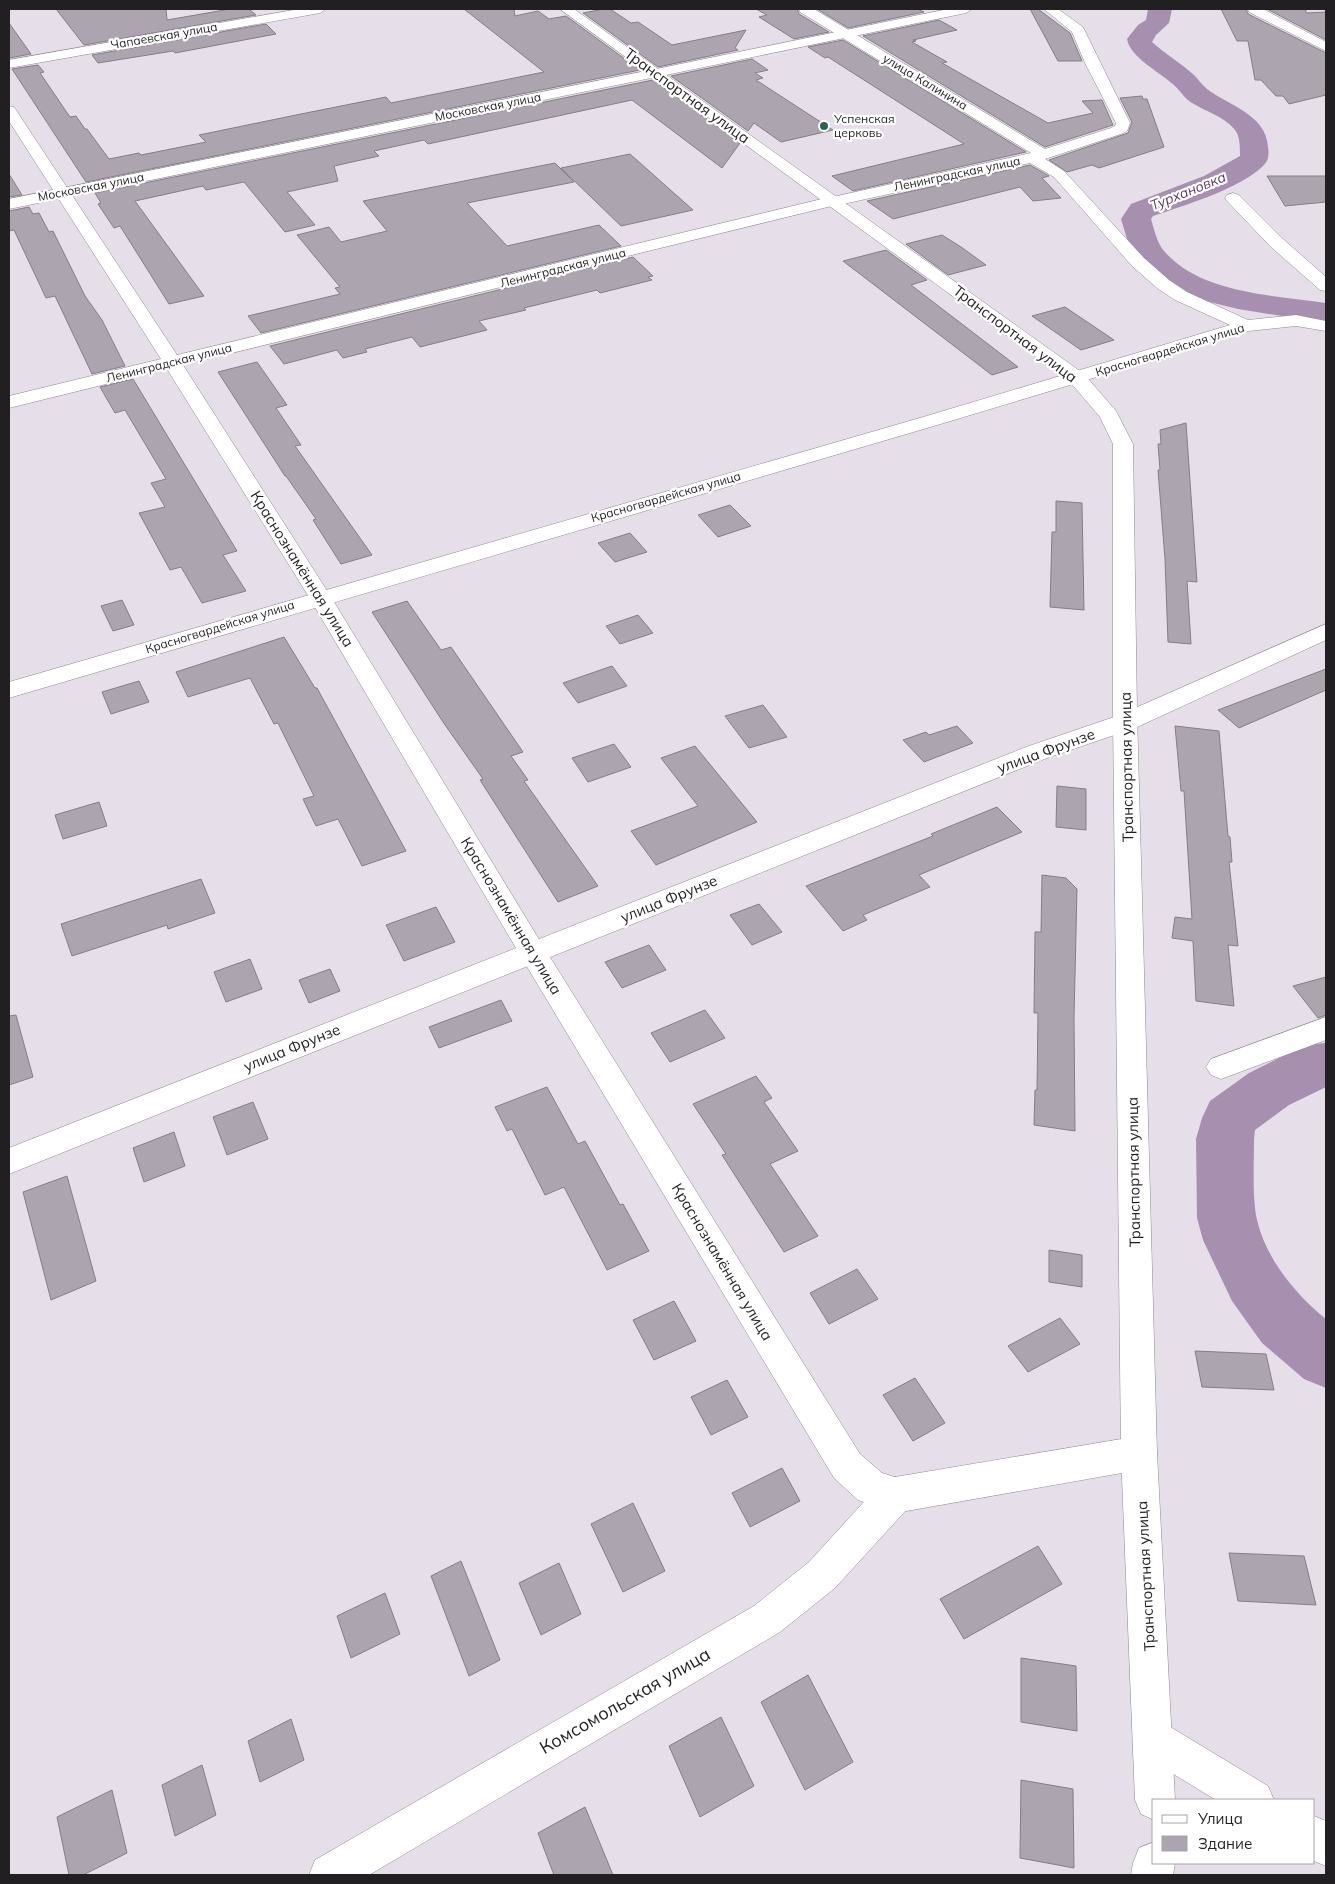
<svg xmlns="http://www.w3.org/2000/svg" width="1335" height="1884" viewBox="0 0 1335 1884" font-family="Mulish,sans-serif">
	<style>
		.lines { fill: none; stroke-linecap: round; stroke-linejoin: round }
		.river { fill: #a68faf; fill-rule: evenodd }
		.building { fill: #aca4af; stroke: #857e88 }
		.minor-casing { stroke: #8f8892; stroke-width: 1 }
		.tertiary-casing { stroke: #8f8892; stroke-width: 1 }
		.secondary-casing { stroke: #8f8892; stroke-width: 1 }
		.primary-casing { stroke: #8f8892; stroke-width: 1 }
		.minor { fill: #fff; fill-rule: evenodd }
		.tertiary { fill: #fff; fill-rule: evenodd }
		.secondary { fill: #fff; fill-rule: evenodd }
		.primary { fill: #fff; fill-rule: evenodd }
		.poi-dot { fill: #28644e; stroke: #fff; stroke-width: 2 }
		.labels { text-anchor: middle; stroke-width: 4.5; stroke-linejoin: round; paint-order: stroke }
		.far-street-label { font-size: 12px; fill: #221f23; stroke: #fff }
		.far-poi-label { font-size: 12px; fill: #221f23; stroke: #fff; text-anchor: start }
		.far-water-label { font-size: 14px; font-style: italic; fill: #5a3966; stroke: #fff }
		.street-label { font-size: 15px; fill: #221f23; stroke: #fff }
		.near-street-label { font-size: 18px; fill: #221f23; stroke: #fff }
	</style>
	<rect width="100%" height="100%" fill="#e6dee9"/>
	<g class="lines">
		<g class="river">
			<path d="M1148 9H1172L1169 23 1156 35 1152 42C1165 54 1181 63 1194 75 1199 80 1202 85 1207 89 1229 106 1266 114 1268 147 1269 154 1269 160 1264 165 1240 189 1185 205 1153 216L1151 219C1154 229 1157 243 1164 251 1201 294 1274 295 1326 303V323L1238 309 1189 297 1162 281 1140 263 1127 239 1121 219 1131 204 1204 176 1240 156C1240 148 1240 140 1237 133 1228 117 1203 111 1189 101 1184 97 1180 91 1176 87 1162 73 1130 58 1127 39L1138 25 1146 20Z"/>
			<path d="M1326 1043V1087L1289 1105 1255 1130 1254 1139C1254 1162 1252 1198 1257 1220 1266 1259 1296 1295 1326 1319V1388L1304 1379 1262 1343 1232 1301 1203 1240 1197 1218 1196 1139 1202 1118 1210 1101 1249 1073 1295 1050 1314 1044Z"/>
		</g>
	</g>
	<g class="building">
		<polygon points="56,9 166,9 167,20 230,9 249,9 256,15 84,45"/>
		<polygon points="464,9 514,9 515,16 538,11 549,19 566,16 640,70 86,182 12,69 38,65 44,72 40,73 70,117 76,116 85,129 87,129 109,159 139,153 141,155 206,142 199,135 296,115 386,97 391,103 544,72"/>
		<polygon points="604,9 610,9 631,23 638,22 672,45 746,30 735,48 738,50 658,67 583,13"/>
		<polygon points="756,9 797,9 799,14 829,32 794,39 759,17 767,15"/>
		<polygon points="817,9 918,9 924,12 848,28"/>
		<polygon points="1030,9 1038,9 1070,33 1082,61 1058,61"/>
		<polygon points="1221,9 1246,9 1248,14 1326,53 1326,95 1289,104 1283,96 1276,96 1261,80 1255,80 1248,41 1237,41"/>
		<polygon points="1267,9 1306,9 1306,13 1326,12 1326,40"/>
		<polygon points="939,20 957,30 913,40 916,41 912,42 947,62 942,63 1048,123 1093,113 1082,101 1102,100 1113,125 1045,147 863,36"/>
		<polygon points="9,23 31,54 9,58"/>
		<polygon points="266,24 276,34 175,53 173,51 98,63 92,55"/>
		<polygon points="843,40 1026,152 853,191 832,176 964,144 828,57 825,58 808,47"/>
		<polygon points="752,59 768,70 755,73 763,78 756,80 833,130 781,142 754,123 748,131 671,76"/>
		<polygon points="653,80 740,143 722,168 632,100 428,144 424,140 374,151 379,156 334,166 338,181 287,192 315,225 285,232 244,182 206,190 203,186 135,201 204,296 169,304 120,226 114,228 98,204 101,203 95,193"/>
		<polygon points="1142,96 1143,99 1147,99 1164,147 1099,168 1092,165 1067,172 1049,160 1128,133 1132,122 1120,98"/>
		<polygon points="630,154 693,210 621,226 561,168"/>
		<polygon points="555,163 574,182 467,203 507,246 599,225 621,246 261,333 248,316 340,294 335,288 340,287 297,235 329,227 341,242 387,231 363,201"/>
		<polygon points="1030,165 1049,176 1042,178 1061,198 1033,201 1020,187 893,219 867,201"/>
		<polygon points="9,174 22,195 9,197"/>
		<polygon points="1267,176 1326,176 1326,202 1285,206"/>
		<polygon points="29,207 33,214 39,213 49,232 53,231 85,296 102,320 125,366 92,374 55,296 46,298 14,230 9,231 9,211"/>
		<polygon points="942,235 961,247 986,265 948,275 906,244"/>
		<polygon points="886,250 927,280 911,285 1018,367 992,375 843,261"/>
		<polygon points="633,257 653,276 648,277 652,280 600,293 597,290 524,308 526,310 479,321 487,330 420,347 412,337 365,349 367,352 343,358 337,350 284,364 270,346"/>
		<polygon points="1065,307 1114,340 1081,350 1032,316"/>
		<polygon points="257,362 287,405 276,408 301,445 295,446 372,555 341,564 313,520 316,519 286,476 285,476 218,372"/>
		<polygon points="133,379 237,551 223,555 246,591 202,603 181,567 170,570 139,513 165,507 151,483 166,479 125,410 115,413 100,387"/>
		<polygon points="1186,423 1197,582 1187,581 1191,644 1168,642 1165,559 1158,470 1160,470 1158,444 1161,444 1160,430"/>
		<polygon points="1056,501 1082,503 1084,610 1050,607 1052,532 1056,532"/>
		<polygon points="730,505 751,526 718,537 698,515"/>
		<polygon points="630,533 647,552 615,562 598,543"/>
		<polygon points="122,600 134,625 113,631 101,606"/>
		<polygon points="407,601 441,650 451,647 523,752 511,756 528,780 524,781 598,886 558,902 480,780 483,779 443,722 372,612"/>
		<polygon points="638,615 653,633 620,644 606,626"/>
		<polygon points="284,637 315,688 317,688 406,851 362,866 338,819 316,826 303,799 314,796 278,723 274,724 250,678 188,697 176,672"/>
		<polygon points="612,666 627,686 578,703 563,683"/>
		<polygon points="1326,669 1326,690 1239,728 1218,710"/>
		<polygon points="139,681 149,702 111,714 102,692"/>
		<polygon points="763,705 787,737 749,748 725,716"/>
		<polygon points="957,726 973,743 924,762 903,740 926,732 929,735"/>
		<polygon points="1175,726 1219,731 1228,836 1230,837 1232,862 1229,862 1238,946 1228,945 1234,1006 1196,1001 1193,941 1172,938 1175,917 1192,919 1184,791 1181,791"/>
		<polygon points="614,744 631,767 588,782 572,758"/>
		<polygon points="695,746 757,822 656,865 631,831 698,806 661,758"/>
		<polygon points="1057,786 1086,789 1086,830 1056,827"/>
		<polygon points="99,802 107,826 63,839 55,815"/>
		<polygon points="997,807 1022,832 919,875 930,887 863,915 867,920 843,931 806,886 933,836 931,834"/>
		<polygon points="1042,875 1066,878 1077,889 1074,1018 1075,1131 1034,1125 1035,1090 1037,1090 1038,1013 1034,1013 1035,932 1041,932"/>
		<polygon points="201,879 215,913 168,929 167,925 72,956 61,924"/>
		<polygon points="759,904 782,932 752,945 730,915"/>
		<polygon points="436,907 455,942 404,961 386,925"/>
		<polygon points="649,945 666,970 622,988 605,962"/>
		<polygon points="250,959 262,989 226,1002 214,972"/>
		<polygon points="330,969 340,991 309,1003 299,980"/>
		<polygon points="1326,977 1326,1015 1318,1018 1293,986"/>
		<polygon points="501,1000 512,1021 439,1048 429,1027"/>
		<polygon points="705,1010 725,1038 670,1062 651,1033"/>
		<polygon points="16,1015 33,1077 9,1085 9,1016"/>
		<polygon points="756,1076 772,1098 764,1102 798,1151 770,1164 818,1236 784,1252 722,1155 726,1154 693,1104"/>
		<polygon points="547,1087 578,1144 585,1141 620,1205 623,1204 649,1251 607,1270 564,1187 545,1195 512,1129 507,1131 495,1107"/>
		<polygon points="253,1102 268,1139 227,1155 213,1117"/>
		<polygon points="174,1132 185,1166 144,1182 133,1148"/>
		<polygon points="67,1176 96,1281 51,1300 23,1192"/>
		<polygon points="1049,1250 1082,1255 1082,1287 1049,1282"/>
		<polygon points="857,1269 878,1299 829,1324 810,1293"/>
		<polygon points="674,1301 696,1341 654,1360 633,1320"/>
		<polygon points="1060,1318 1080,1344 1028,1372 1008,1346"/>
		<polygon points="1195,1351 1266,1354 1274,1390 1202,1387"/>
		<polygon points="915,1378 945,1423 913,1441 883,1395"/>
		<polygon points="727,1380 748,1417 711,1435 691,1397"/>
		<polygon points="782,1468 800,1501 750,1527 732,1493"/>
		<polygon points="633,1503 665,1571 623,1592 591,1524"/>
		<polygon points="1038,1546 1062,1584 964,1639 940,1599"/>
		<polygon points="1229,1553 1304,1556 1316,1605 1238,1601"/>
		<polygon points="461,1561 500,1660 469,1676 431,1576"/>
		<polygon points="559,1563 581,1614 541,1635 519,1583"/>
		<polygon points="385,1593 400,1634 351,1658 337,1616"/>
		<polygon points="1021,1658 1076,1666 1077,1731 1021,1722"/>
		<polygon points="808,1675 853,1762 805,1790 761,1702"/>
		<polygon points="721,1717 754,1786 700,1817 669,1746"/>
		<polygon points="291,1719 304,1760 260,1782 248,1741"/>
		<polygon points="202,1765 216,1815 175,1836 162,1785"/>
		<polygon points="1021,1780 1073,1789 1074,1868 1020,1858"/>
		<polygon points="112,1790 127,1853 83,1875 69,1875 57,1817"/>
		<polygon points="585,1807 613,1875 554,1875 538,1833"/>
	</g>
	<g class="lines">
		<defs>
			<g id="minor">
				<polygon points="299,9 326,9 320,13 9,68 9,60"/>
				<polygon points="799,9 814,9 1045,149 1111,128 1115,126 1116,123 1085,63 1072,32 1044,9 1058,9 1083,27 1130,123 1127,131 1121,134 1045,159 1064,171 1144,258 1169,280 1187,292 1248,320 1296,315 1326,321 1326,331 1296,326 1249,331 944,423 9,698 9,682 930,415 1230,325 1175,300 1157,288 1132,266 1054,177 1030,163 834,206 828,204 826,201 828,198 1031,153 800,12"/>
				<polygon points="1233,193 1239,195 1283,239 1326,277 1326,291 1320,290 1271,247 1227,201 1225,198 1227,195"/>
				<polygon points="1326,624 1326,640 1135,728 1047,758 9,1174 9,1148 1029,746 1117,716"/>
				<polygon points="1326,1017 1326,1040 1221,1079 1211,1075 1206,1067 1211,1059"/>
				<polygon points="895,1477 908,1482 913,1495 908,1508 835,1588 780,1632 369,1875 309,1875 315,1860 754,1606 809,1562 882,1482"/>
				<polygon points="1153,1719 1167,1725 1268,1786 1274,1800 1216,1800 1139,1753 1133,1739 1139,1725"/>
				<polygon points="1314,1816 1326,1821 1326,1866 1314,1861"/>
			</g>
			<g id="tertiary">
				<polygon points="948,9 972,9 966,13 656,77 649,73 656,69"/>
				<polygon points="1248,9 1263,9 1326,42 1326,51 1249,12"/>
				<polygon points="9,106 14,107 16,110 177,355 834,196 840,198 842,201 840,204 183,365 331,597 543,946 860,1454 882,1473 895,1477 1139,1436 1152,1441 1157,1453 1152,1465 1139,1470 895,1513 858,1500 834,1478 523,960 309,597 167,369 9,408 9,396 161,359 9,121"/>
			</g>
			<polygon id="secondary" points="656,69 663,73 661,76 9,209 9,199"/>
			<g id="primary">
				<polygon points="560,9 574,9 1084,374 1116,411 1133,444 1137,713 1157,1453 1175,1800 1154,1800 1154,1820 1141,1814 1135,1800 1121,1453 1113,713 1113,444 1100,417 1070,382"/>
				<polygon points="1154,1842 1154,1863 1175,1863 1173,1875 1131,1875 1133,1863 1139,1848"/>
			</g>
		</defs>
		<use href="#minor" class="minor-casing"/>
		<use href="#tertiary" class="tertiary-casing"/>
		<use href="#secondary" class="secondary-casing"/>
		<use href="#primary" class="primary-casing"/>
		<use href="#minor" class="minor"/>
		<use href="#tertiary" class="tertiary"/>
		<use href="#secondary" class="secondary"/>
		<use href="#primary" class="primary"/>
	</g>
	<circle class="poi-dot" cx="824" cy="126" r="5"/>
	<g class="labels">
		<g class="far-street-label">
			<text transform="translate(164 36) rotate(-10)" y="4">Чапаевская улица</text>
			<text transform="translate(925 82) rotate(31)" y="4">улица Калинина</text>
			<text transform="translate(488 107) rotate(-11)" y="4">Московская улица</text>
			<text transform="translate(957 174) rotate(-12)" y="4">Ленинградская улица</text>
			<text transform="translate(91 187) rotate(-11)" y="4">Московская улица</text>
			<text transform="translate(563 268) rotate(-14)" y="4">Ленинградская улица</text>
			<text transform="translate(1170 350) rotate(-17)" y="4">Красногвардейская улица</text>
			<text transform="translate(169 363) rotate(-14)" y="4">Ленинградская улица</text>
			<text transform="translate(666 497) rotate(-16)" y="4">Красногвардейская улица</text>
			<text transform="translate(220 627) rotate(-17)" y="4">Красногвардейская улица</text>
		</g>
		<g class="far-poi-label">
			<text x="834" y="123">Успенская<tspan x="834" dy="14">церковь</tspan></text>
		</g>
		<g class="far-water-label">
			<text transform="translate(1188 191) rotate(-22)" y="5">Турхановка</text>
		</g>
		<g class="street-label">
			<text transform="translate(687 96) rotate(36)" y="5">Транспортная улица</text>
			<text transform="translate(1015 334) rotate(37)" y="5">Транспортная улица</text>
			<text transform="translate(302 569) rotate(58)" y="5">Краснознамённая улица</text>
			<text transform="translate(1046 751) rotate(-20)" y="5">улица Фрунзе</text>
			<text transform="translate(1127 767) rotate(-91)" y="5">Транспортная улица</text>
			<text transform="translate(669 899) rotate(-22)" y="5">улица Фрунзе</text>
			<text transform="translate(511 916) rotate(59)" y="5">Краснознамённая улица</text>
			<text transform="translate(292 1048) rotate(-22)" y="5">улица Фрунзе</text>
			<text transform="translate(1134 1172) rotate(-91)" y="5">Транспортная улица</text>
			<text transform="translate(722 1262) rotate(59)" y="5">Краснознамённая улица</text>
			<text transform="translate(1146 1576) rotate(-93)" y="5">Транспортная улица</text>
		</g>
		<g class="near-street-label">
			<text transform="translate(625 1701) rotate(-30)" y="6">Комсомольская улица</text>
		</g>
	</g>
	<rect width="1335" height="1884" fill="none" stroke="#221f23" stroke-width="20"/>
	<rect x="1152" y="1799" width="162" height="65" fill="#ffffff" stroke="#a7a5a7"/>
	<rect x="1162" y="1815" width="25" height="8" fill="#ffffff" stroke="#a7a5a7"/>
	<text x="1198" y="1824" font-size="15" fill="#221f23">Улица</text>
	<rect x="1162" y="1836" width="25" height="15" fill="#aca4af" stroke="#a7a5a7"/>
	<text x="1198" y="1849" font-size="15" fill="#221f23">Здание</text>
</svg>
